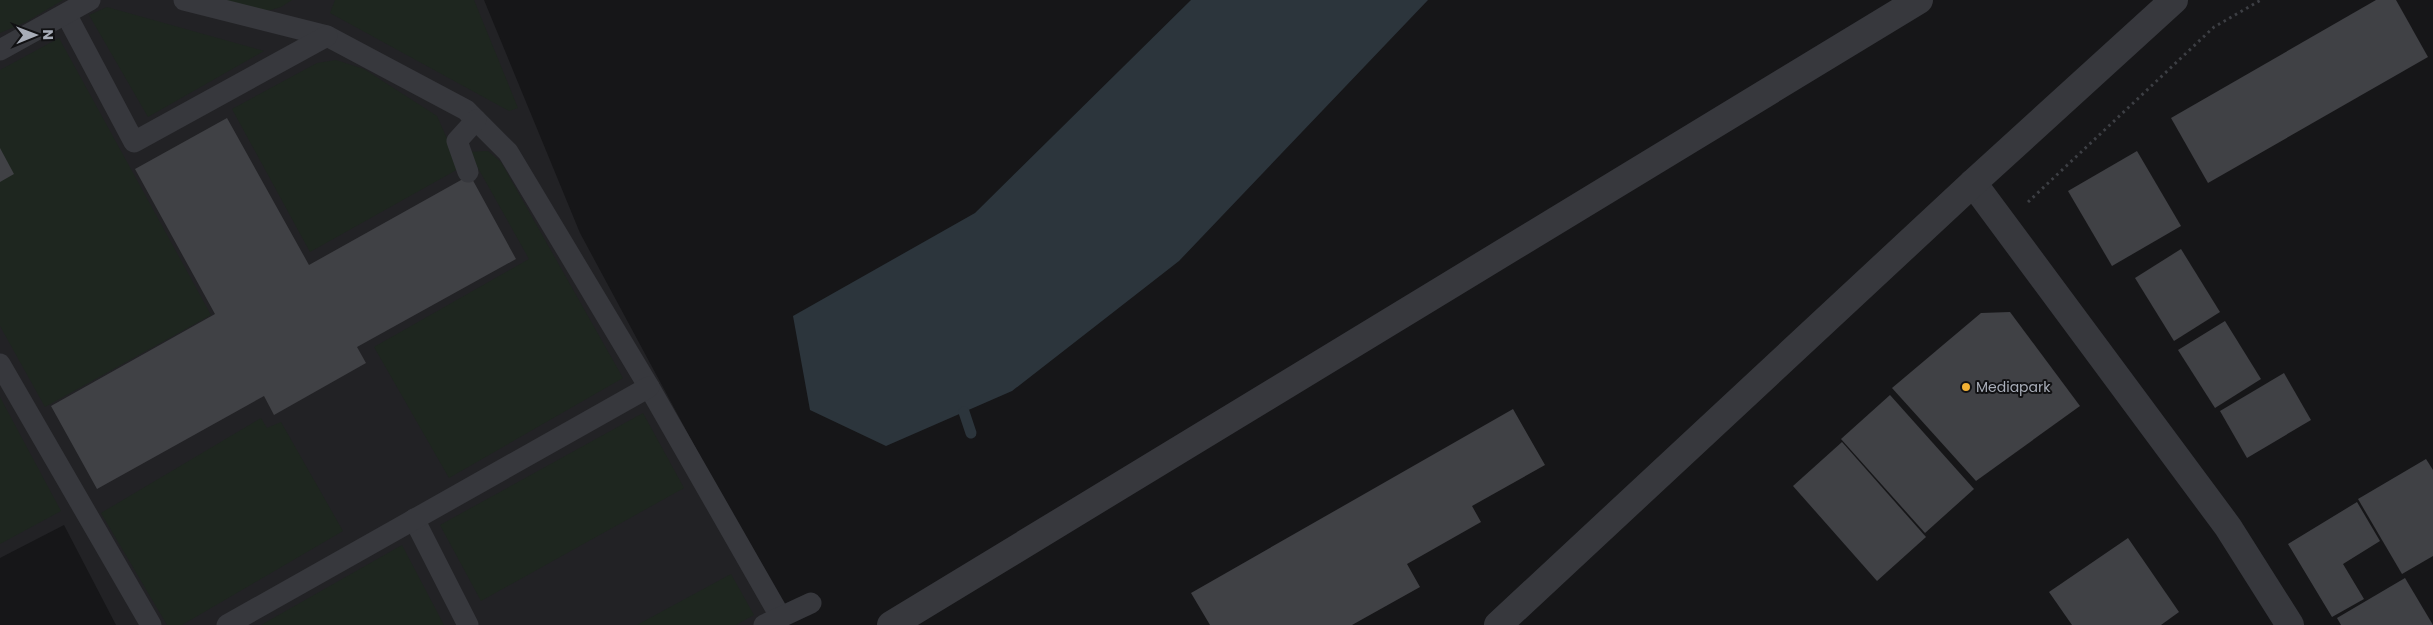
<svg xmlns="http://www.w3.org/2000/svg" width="2433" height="625" viewBox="0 0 2433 625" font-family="Poppins,sans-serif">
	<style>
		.built { fill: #222225 }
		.green { fill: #1e261f }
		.water { fill: #2c353c }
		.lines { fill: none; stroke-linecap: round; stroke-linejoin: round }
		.stream { stroke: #2c353c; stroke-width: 11 }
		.building { fill: #404145 }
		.path { stroke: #3d3f44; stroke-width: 3; stroke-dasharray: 2.5 4; stroke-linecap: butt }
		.service { stroke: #37383d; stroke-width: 21 }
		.minor { stroke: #37383d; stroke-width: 28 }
		.tertiary { stroke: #37383d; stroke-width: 28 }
		.poi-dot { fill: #f2b134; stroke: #111113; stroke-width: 2 }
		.labels { text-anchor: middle; stroke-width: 4; stroke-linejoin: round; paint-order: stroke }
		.poi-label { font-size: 14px; fill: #a8adb8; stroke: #111113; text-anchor: start }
	</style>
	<rect width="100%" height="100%" fill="#161618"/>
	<polygon class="built" points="0,0 484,0 580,233 777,599 781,625 116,625 64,525 0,558"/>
	<g class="green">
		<polygon points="0,0 63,0 26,22 0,33"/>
		<polygon points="178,0 292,0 281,7 241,19"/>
		<polygon points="335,0 474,0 518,108 509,111 330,13"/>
		<polygon points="107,7 264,51 148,117 89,15"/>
		<polygon points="59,38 211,315 45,407 0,326 0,70"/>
		<polygon points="336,60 364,69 437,116 460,168 310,252 232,109 317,63"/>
		<polygon points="488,151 501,162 623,378 449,478 374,347 529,259 469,152"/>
		<polygon points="0,397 61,511 0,544"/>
		<polygon points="643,413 684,488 481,601 440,525"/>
		<polygon points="261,418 267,428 281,422 343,531 182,625 167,625 101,513"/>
		<polygon points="402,545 444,625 261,625"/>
		<polygon points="731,574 754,615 736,625 637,625"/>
	</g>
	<polygon class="water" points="1191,0 1428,0 1179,261 1012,391 886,446 810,410 793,316 975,213"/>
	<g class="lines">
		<polyline class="stream" points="964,412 971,433"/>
	</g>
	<g class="building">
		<polygon points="2376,0 2396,0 2428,57 2208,183 2171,118"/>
		<polygon points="227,118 309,265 470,175 516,259 357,347 366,363 274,415 264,396 97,489 51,406 215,314 135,169"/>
		<polygon points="0,148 14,174 0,182"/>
		<polygon points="2137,151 2181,226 2112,266 2068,191"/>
		<polygon points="2181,249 2220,312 2174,341 2135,278"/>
		<polygon points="2010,312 2080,406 1976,481 1892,388 1981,313"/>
		<polygon points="2225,321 2261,379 2215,408 2178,350"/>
		<polygon points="2284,373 2311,420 2247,458 2220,411"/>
		<polygon points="1890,395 1974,489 1925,533 1841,439"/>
		<polygon points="1513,409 1545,465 1472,506 1481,522 1407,564 1420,587 1352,625 1210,625 1191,593"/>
		<polygon points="1842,442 1926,537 1877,581 1793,486"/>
		<polygon points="2426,459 2433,470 2433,556 2402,574 2358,499"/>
		<polygon points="2357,502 2380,541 2343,564 2364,599 2332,617 2288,544"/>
		<polygon points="2128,538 2179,612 2161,625 2072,625 2049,592"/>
		<polygon points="2405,578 2433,625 2341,625 2337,618"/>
	</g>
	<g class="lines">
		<polyline class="path" points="2028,202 2214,27 2261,0"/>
		<g class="service">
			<polyline points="184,0 327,36 466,110 508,152 649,387 780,616"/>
			<polyline points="66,14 134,142 327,36"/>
			<polyline points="0,50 90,0"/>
			<polyline points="468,172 457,141 476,120"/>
			<polyline points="0,364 151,625"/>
			<polyline points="414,519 468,625"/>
			<polyline points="227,625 649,387"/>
			<polyline points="764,625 811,603"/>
		</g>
		<polyline class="minor" points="1973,183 2228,527 2290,625"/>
		<g class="tertiary">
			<polyline points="891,625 1919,0"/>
			<polyline points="1498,625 1973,183 2174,0"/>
		</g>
	</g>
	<circle class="poi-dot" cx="1966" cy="387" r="5"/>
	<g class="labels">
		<g class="poi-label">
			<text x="1976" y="392">Mediapark</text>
		</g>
	</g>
	<g transform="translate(35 35) rotate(89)" stroke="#111113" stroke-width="4" paint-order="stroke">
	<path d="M0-4L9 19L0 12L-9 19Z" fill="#a8adb8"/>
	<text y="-8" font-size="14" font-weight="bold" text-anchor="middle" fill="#a8adb8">N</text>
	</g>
</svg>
